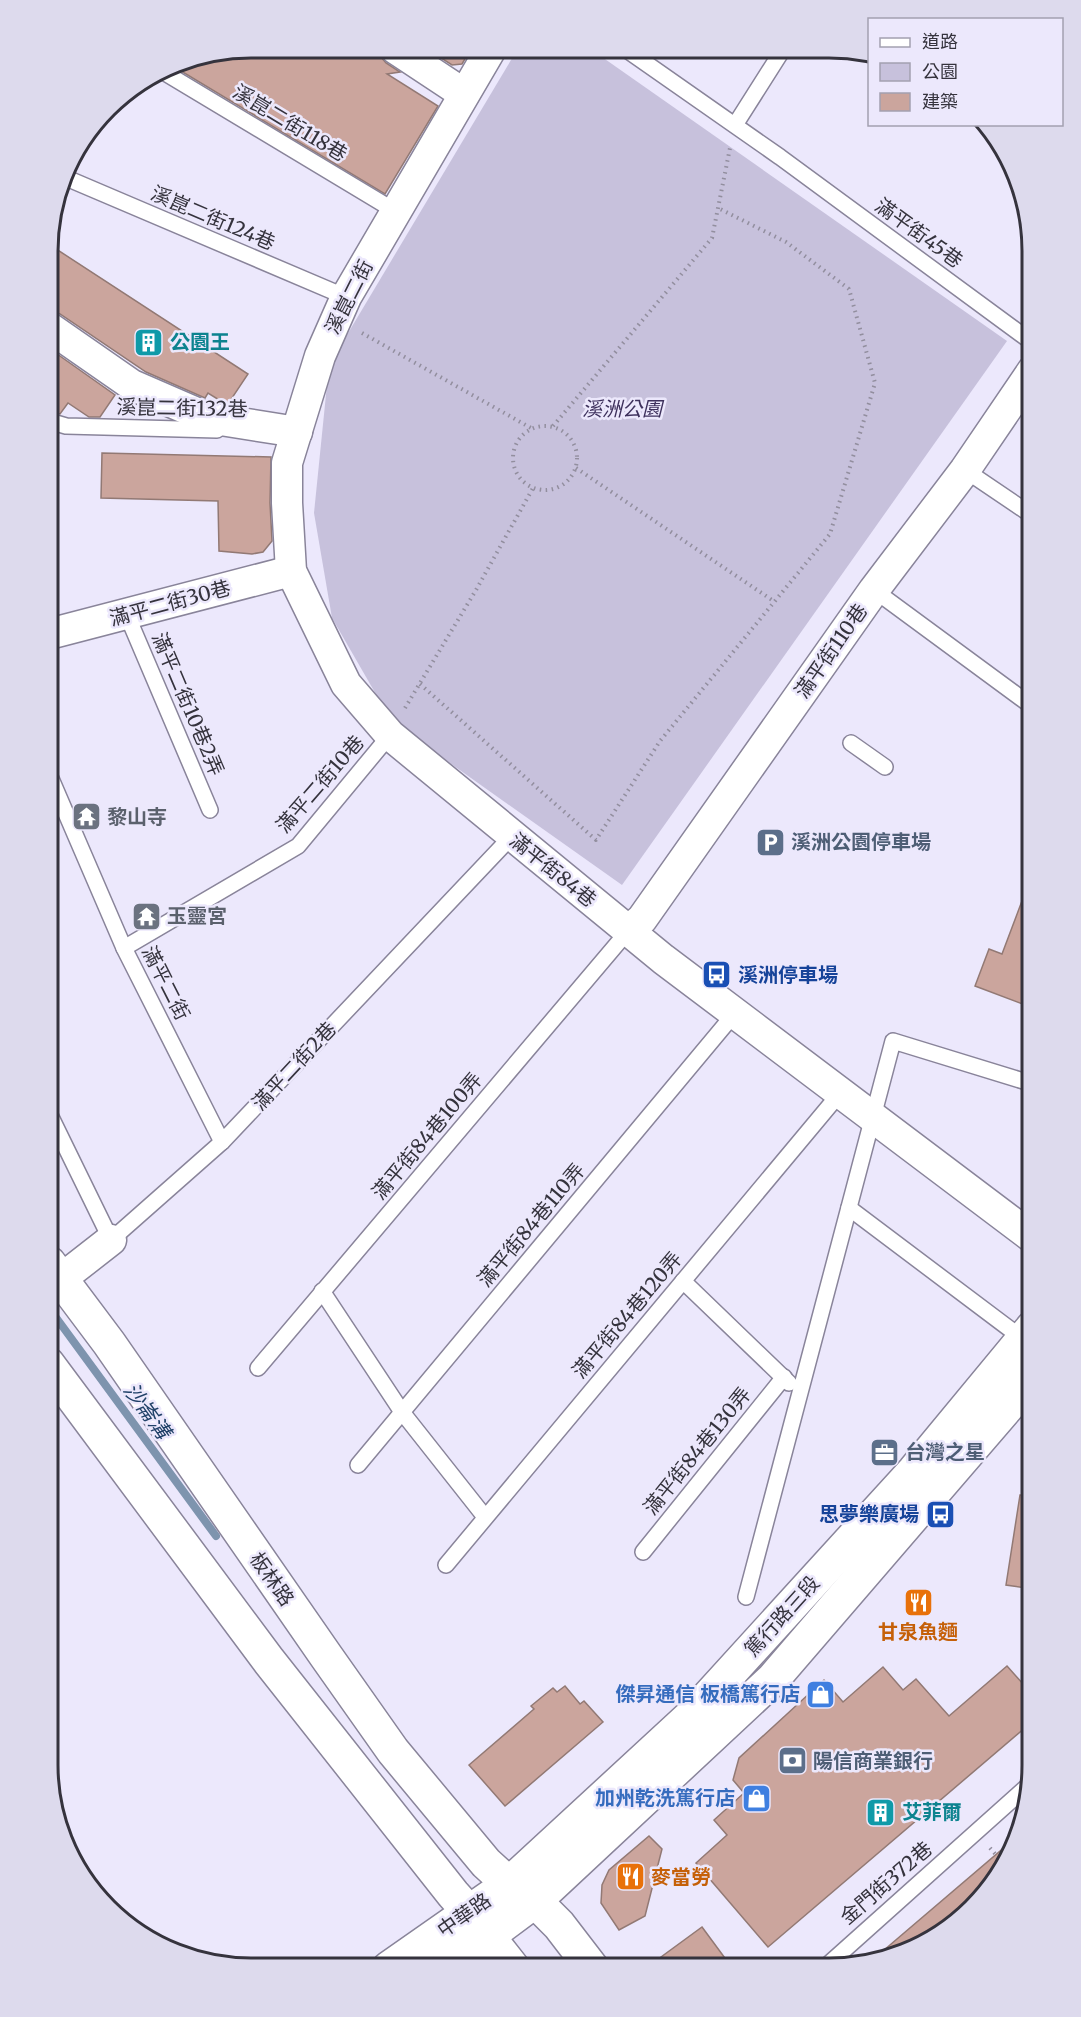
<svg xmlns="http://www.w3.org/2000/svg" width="1081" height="2017" viewBox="0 0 1081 2017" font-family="Merriweather,'Noto Sans TC',serif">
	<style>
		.green { fill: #c7c1dc }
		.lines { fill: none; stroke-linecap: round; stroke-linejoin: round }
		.stream { stroke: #7e94ae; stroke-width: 8 }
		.building { fill: #cba59d; stroke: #927974; stroke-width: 1.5 }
		.lane-casing { stroke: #89849a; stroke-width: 18 }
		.street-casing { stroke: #89849a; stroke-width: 33 }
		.secondary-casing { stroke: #89849a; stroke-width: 36 }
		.path { stroke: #928e9e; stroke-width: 4; stroke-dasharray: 1.5 4.5; stroke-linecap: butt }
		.lane { stroke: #fff; stroke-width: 15 }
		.street { stroke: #fff; stroke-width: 30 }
		.secondary { stroke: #fff; stroke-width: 33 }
		.labels { text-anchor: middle; stroke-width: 5; stroke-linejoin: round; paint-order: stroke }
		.street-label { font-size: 20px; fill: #35333d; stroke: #ece8fc }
		.culture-label { font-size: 20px; font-weight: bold; fill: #0d838f; stroke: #ece8fc; text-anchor: start }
		.park-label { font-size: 20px; font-style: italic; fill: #3e315d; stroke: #ece8fc }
		.worship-label { font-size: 20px; font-weight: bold; fill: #5b616d; stroke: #ece8fc; text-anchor: start }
		.service-label { font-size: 20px; font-weight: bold; fill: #4e5e75; stroke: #ece8fc; text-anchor: start }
		.transit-label { font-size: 20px; font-weight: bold; fill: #164399; stroke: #ece8fc; text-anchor: start }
		.food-label { font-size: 20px; font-weight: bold; fill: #c56008; stroke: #ece8fc }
		.shop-label { font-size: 20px; font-weight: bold; fill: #366cbe; stroke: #ece8fc; text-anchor: end }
		.water-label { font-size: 21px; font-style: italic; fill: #204168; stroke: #ece8fc }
		.rim { fill: none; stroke: #35333d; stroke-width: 3 }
	</style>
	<rect width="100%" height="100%" fill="#ece8fc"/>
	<polygon class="green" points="517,50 592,50 1007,341 622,885 392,722 332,618 314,513 329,365"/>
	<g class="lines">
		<polyline class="stream" points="49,1308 216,1536"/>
	</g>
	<g class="building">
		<polygon points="251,48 379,49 380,56 386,63 400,72 387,74 438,106 385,194 171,65"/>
		<polygon points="427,49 469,49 469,52 462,64 452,65"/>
		<polygon points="50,245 248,374 228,404 224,403 208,393 205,398 146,372 60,314 50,311"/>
		<polygon points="50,349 115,395 100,417 89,417 68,403 60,414 50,412"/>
		<polygon points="102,453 271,457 270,503 272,541 263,552 252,554 219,551 218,501 101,498"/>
		<polygon points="1031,877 1033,878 1033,1008 975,986 989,949 1002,954"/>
		<polygon points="1020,1495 1033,1496 1033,1589 1006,1585"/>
		<polygon points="1007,1666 1033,1695 1033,1721 768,1947 696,1863 727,1835 714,1820 744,1793 733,1780 739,1758 824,1680 843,1702 883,1667 903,1690 916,1679 949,1716"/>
		<polygon points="565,1686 580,1704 584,1701 603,1722 505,1806 469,1765 534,1709 531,1706 553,1688 557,1692"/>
		<polygon points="1019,1835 1018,1843 991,1890 943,1935 895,1958 870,1962"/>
		<polygon points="649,1836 662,1849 645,1916 619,1930 601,1903 602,1885 609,1870"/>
		<polygon points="702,1927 733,1969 646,1968"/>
	</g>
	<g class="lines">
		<defs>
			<g id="lane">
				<polyline points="627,50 780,157 1033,343"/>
				<polyline points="162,71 395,211"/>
				<polyline points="735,125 782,51"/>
				<polyline points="64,177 346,297"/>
				<polyline points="49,421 66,426 217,430"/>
				<polyline points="965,470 1033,516"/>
				<polyline points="874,590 1033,707"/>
				<polyline points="127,615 210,810"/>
				<polyline points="851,743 885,767"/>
				<polyline points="49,774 124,948 222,1142"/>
				<polyline points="124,948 298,846 390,735"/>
				<polyline points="49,1113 111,1240 222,1142 512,836"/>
				<polyline points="849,1208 1023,1339"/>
				<polyline points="683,1281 789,1383"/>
				<polyline points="322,1291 402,1412 485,1517"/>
				<polyline points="258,1368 628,931"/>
				<polyline points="358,1465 735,1013"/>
				<polyline points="643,1552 784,1377"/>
				<polyline points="446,1565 841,1092"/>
				<polyline points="746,1597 893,1041 1033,1084"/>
				<polyline points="823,1969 1032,1782"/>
			</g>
			<g id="street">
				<polyline points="396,49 464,94"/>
				<polyline points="491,49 346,297 320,356 287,463 287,503 291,571 346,684 390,735 663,959 1033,1238"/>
				<polyline points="50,328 132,385 208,418 297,432"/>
				<polyline points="49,634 291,571"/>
				<polyline points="628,931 642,919 874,590 965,470 1033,370"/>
				<polyline points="61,1279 111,1240"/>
			</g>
			<g id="secondary">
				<polyline points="49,1263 109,1343 326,1656 393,1751 486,1863 509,1884 535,1901 559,1925 592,1968"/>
				<polyline points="48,1364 269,1661 453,1894 469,1912 513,1968"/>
				<polyline points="389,1968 509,1884 688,1719 914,1471 1033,1327"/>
				<polyline points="445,1968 535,1901 773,1679 1033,1377"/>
			</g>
		</defs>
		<use href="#lane" class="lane-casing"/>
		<use href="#street" class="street-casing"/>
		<use href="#secondary" class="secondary-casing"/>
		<g class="path">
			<polyline points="362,333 531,428"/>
			<circle cx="545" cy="458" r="32"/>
			<polyline points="553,426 712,238 730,148"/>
			<polyline points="576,468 775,602"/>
			<polyline points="420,684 596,840 660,741 830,534 875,383 849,289 786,242 718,208"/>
			<polyline points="405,708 476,590 533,488"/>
			<polyline points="990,1848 1005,1865"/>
		</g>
		<use href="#lane" class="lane"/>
		<use href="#street" class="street"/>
		<use href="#secondary" class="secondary"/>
	</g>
	<defs>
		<symbol id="building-square" viewBox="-11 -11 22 22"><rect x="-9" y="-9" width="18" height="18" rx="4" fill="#0f9aa8" stroke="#ece8fc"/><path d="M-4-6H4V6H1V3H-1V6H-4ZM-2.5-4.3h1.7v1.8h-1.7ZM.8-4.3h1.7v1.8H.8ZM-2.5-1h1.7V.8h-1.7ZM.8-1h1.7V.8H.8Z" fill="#fff"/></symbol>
		<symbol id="temple-square" viewBox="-11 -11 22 22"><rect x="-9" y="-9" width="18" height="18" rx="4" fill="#6b7280" stroke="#ece8fc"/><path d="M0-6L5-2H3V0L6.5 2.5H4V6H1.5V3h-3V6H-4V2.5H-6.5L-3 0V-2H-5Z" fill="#fff"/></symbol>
		<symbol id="parking-square" viewBox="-11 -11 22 22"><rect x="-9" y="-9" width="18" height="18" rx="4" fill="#5c6f8a" stroke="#ece8fc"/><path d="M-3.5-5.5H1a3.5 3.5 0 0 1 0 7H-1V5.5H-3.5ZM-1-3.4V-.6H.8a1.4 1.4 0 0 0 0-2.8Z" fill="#fff"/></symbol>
		<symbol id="bus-square" viewBox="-11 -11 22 22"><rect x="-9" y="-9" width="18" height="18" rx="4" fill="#1a4fb4" stroke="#ece8fc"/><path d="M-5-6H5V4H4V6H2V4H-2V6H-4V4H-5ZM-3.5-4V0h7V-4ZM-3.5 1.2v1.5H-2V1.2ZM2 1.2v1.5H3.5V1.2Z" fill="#fff"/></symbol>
		<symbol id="office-square" viewBox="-11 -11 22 22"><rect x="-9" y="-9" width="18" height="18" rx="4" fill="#5c6f8a" stroke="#ece8fc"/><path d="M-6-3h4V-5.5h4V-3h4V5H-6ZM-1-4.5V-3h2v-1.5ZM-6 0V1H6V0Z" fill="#fff"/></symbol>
		<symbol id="restaurant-square" viewBox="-11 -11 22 22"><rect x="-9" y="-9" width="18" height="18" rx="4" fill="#e8710a" stroke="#ece8fc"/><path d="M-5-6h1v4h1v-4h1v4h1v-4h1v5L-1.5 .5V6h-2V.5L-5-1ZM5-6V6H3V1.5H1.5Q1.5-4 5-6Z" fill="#fff"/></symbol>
		<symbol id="shop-square" viewBox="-11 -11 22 22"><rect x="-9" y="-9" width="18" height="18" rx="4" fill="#3f7fe0" stroke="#ece8fc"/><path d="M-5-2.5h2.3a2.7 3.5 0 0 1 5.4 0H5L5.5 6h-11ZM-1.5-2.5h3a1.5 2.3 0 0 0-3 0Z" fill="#fff"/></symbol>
		<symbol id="bank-square" viewBox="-11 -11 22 22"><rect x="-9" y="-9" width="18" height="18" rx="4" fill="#5c6f8a" stroke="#ece8fc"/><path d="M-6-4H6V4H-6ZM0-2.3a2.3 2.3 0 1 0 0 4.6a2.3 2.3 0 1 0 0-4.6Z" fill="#fff"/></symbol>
	</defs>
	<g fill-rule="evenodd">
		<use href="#building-square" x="132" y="326" width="33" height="33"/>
		<use href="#temple-square" x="70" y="800" width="33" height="33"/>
		<use href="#parking-square" x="754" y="826" width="33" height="33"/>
		<use href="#temple-square" x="130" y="900" width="33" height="33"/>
		<use href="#bus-square" x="700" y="958" width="33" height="33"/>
		<use href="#office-square" x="868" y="1436" width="33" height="33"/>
		<use href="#bus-square" x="924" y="1498" width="33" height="33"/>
		<use href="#restaurant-square" x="902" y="1586" width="33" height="33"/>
		<use href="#shop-square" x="804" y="1678" width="33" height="33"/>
		<use href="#bank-square" x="776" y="1744" width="33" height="33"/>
		<use href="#shop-square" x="740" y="1782" width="33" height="33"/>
		<use href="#building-square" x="864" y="1796" width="33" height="33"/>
		<use href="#restaurant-square" x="614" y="1860" width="33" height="33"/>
	</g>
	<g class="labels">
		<g class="street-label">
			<text transform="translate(290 123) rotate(31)" y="7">溪崑二街118巷</text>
			<text transform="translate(213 218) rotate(23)" y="7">溪崑二街124巷</text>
			<text transform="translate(919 233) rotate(36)" y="7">滿平街45巷</text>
			<text transform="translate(349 297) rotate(-63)" y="7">溪崑二街</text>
			<text transform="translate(182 408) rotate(1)" y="7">溪崑二街132巷</text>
			<text transform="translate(170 603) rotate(-15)" y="7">滿平二街30巷</text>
			<text transform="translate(831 651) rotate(-55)" y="7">滿平街110巷</text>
			<text transform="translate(188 704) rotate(67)" y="7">滿平二街10巷2弄</text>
			<text transform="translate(320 784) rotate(-49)" y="7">滿平二街10巷</text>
			<text transform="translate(553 870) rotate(39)" y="7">滿平街84巷</text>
			<text transform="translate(166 983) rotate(63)" y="7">滿平二街</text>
			<text transform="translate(294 1066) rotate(-47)" y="7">滿平二街2巷</text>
			<text transform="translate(427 1136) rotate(-50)" y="7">滿平街84巷100弄</text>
			<text transform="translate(531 1225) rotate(-50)" y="7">滿平街84巷110弄</text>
			<text transform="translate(627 1315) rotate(-50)" y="7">滿平街84巷120弄</text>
			<text transform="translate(697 1451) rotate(-51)" y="7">滿平街84巷130弄</text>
			<text transform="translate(272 1579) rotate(55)" y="7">板林路</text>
			<text transform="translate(782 1616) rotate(-48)" y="7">篤行路三段</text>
			<text transform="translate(886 1883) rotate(-41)" y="7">金門街372巷</text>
			<text transform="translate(464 1915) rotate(-35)" y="7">中華路</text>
		</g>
		<g class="culture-label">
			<text x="170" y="349">公園王</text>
			<text x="902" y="1819">艾菲爾</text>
		</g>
		<g class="park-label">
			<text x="622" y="416">溪洲公園</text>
		</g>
		<g class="worship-label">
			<text x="107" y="824">黎山寺</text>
			<text x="167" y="923">玉靈宮</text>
		</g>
		<g class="service-label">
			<text x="791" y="849">溪洲公園停車場</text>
			<text x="905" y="1459">台灣之星</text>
			<text x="813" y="1768">陽信商業銀行</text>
		</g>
		<g class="transit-label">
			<text x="738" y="982">溪洲停車場</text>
			<text x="919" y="1521" text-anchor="end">思夢樂廣場</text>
		</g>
		<g class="food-label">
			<text x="918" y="1639">甘泉魚麵</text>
			<text x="651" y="1884" text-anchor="start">麥當勞</text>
		</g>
		<g class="shop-label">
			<text x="800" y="1701">傑昇通信 板橋篤行店</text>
			<text x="735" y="1805">加州乾洗篤行店</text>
		</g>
		<g class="water-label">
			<text transform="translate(147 1411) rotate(54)" y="7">沙崙溝</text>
		</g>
	</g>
	<path d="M0 0H1081V2017H0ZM251 58H829A193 193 0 0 1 1022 251V1765A193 193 0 0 1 829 1958H251A193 193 0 0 1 58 1765V251A193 193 0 0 1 251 58Z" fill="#dddaed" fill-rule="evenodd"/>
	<path class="rim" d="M251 58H829A193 193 0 0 1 1022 251V1765A193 193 0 0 1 829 1958H251A193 193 0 0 1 58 1765V251A193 193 0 0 1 251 58Z"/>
	<rect x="868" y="18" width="195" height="108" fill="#ece8fc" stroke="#a3a0b0" stroke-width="1.5"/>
	<rect x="880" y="38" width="30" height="9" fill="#ffffff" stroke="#a3a0b0" stroke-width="1.5"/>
	<text x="922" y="48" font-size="18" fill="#35333d">道路</text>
	<rect x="880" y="63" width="30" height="18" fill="#c7c1dc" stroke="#a3a0b0" stroke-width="1.5"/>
	<text x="922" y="78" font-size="18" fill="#35333d">公園</text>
	<rect x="880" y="93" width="30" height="18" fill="#cba59d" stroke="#a3a0b0" stroke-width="1.5"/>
	<text x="922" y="108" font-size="18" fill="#35333d">建築</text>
</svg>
